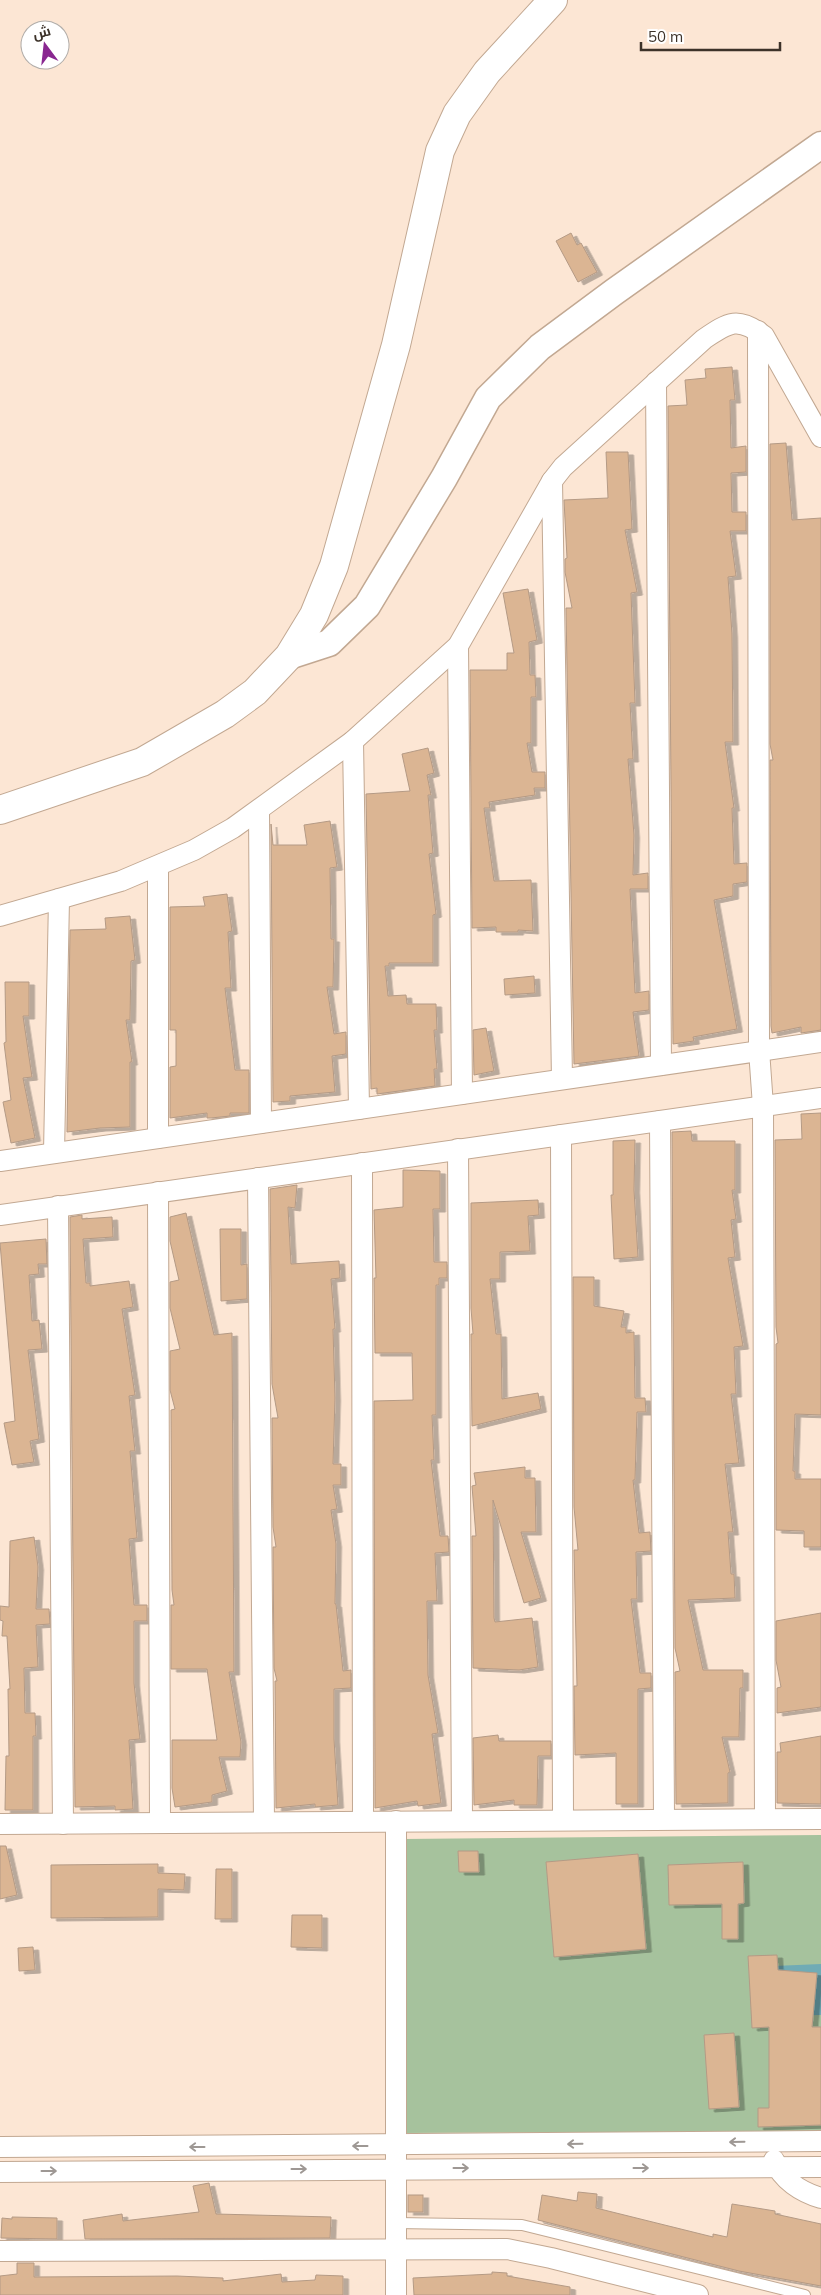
<svg xmlns="http://www.w3.org/2000/svg" width="821" height="2295" viewBox="0 0 821 2295" font-family="Mulish,Cairo,sans-serif">
	<style>
		.green { fill: #a6c29d }
		.water { fill: #70abb5 }
		.building { fill: #dbb593; stroke: #b49a85; filter: url(#shadow) }
		.lines { fill: none; stroke-linecap: round; stroke-linejoin: round }
		.service-casing { stroke: #c2a892; stroke-width: 12 }
		.minor-casing { stroke: #c2a892; stroke-width: 22 }
		.tertiary-casing { stroke: #c2a892; stroke-width: 29 }
		.secondary-casing { stroke: #c2a892; stroke-width: 30 }
		.service { stroke: #fff; stroke-width: 10 }
		.minor { stroke: #fff; stroke-width: 20 }
		.tertiary { stroke: #fff; stroke-width: 26 }
		.secondary { stroke: #fff; stroke-width: 28 }
		.oneway { stroke: #9e9894 }
	</style>
	<defs>
		<filter id="shadow"><feDropShadow dx="5.5" dy="3" stdDeviation="0" flood-color="#0004"/></filter>
	</defs>
	<rect width="100%" height="100%" fill="#fce6d4"/>
	<polygon class="green" points="821,1835 821,2131 400,2133 403,1839"/>
	<polygon class="water" points="821,1964 821,2015 776,2016 774,1966"/>
	<g class="building">
		<polygon points="571,233 577,245 581,243 597,272 578,282 556,241"/>
		<polygon points="732,367 735,400 730,400 731,448 746,446 746,472 731,473 732,512 746,512 746,531 730,531 736,576 728,577 732,634 733,742 725,742 734,808 732,808 734,864 747,863 747,882 733,884 733,896 714,900 737,1029 693,1037 694,1041 673,1044 668,406 687,405 685,380 706,378 705,369"/>
		<polygon points="786,443 792,520 821,518 821,1030 801,1033 801,1027 772,1033 771,1026 770,760 773,760 770,744 770,444"/>
		<polygon points="606,452 628,452 632,529 625,530 637,592 631,593 635,703 630,703 633,759 628,759 634,835 633,875 648,873 648,889 630,889 635,993 649,991 649,1010 633,1012 639,1056 574,1064 566,610 566,608 572,608 565,572 565,559 567,558 564,500 608,498"/>
		<polygon points="528,589 537,640 529,642 530,675 535,675 536,697 531,697 531,743 527,743 532,772 545,772 545,788 534,788 535,795 489,802 490,808 484,808 494,881 531,880 533,931 518,930 518,932 496,932 496,927 472,928 470,670 507,670 507,653 514,653 503,593"/>
		<polygon points="428,748 434,773 427,775 431,795 428,795 433,853 429,854 436,914 433,915 433,963 389,963 389,966 385,966 388,996 406,995 407,1004 436,1004 437,1030 434,1030 437,1069 434,1069 435,1086 377,1094 377,1088 371,1089 366,794 410,791 402,754"/>
		<polygon points="330,821 337,867 330,868 331,939 334,939 333,987 327,987 334,1034 346,1032 346,1054 332,1056 335,1092 290,1096 290,1101 273,1102 271,824 273,845 307,845 304,825"/>
		<polygon points="227,894 232,931 228,932 231,988 225,988 235,1070 249,1070 249,1113 230,1113 230,1116 211,1118 207,1118 207,1113 170,1118 170,1067 176,1066 176,1030 170,1030 170,907 205,906 203,897"/>
		<polygon points="130,916 135,960 131,961 130,1020 126,1020 132,1062 130,1062 130,1127 100,1128 67,1132 70,930 106,929 105,918"/>
		<polygon points="534,976 535,993 505,995 504,979"/>
		<polygon points="5,982 29,982 29,1016 23,1016 32,1077 23,1078 35,1138 11,1143 3,1102 11,1100 4,1043 6,1042"/>
		<polygon points="486,1028 494,1071 474,1075 473,1030"/>
		<polygon points="821,1113 821,1415 795,1414 793,1471 795,1471 795,1479 821,1479 821,1547 804,1547 804,1531 776,1530 776,1344 778,1343 776,1327 775,1140 802,1139 801,1114"/>
		<polygon points="691,1131 692,1141 735,1141 735,1190 732,1190 736,1219 731,1220 735,1257 728,1258 743,1346 734,1347 736,1394 731,1394 739,1463 725,1464 733,1532 728,1532 731,1574 734,1574 735,1598 688,1600 703,1670 743,1670 743,1688 740,1688 739,1737 722,1737 730,1772 728,1773 728,1803 676,1804 675,1672 680,1671 675,1648 672,1132"/>
		<polygon points="635,1140 634,1190 638,1257 614,1259 611,1195 613,1195 613,1141"/>
		<polygon points="403,1170 440,1171 440,1209 433,1209 434,1262 447,1262 447,1278 439,1278 439,1285 436,1285 436,1415 432,1415 434,1460 431,1460 440,1536 448,1536 449,1552 435,1553 437,1601 427,1601 428,1675 438,1733 432,1734 441,1803 418,1806 417,1801 375,1808 374,1401 413,1400 412,1353 375,1353 374,1278 376,1278 374,1210 403,1207"/>
		<polygon points="297,1185 295,1208 288,1207 291,1264 339,1261 340,1278 331,1279 335,1329 333,1329 335,1398 333,1464 341,1464 341,1485 333,1485 337,1509 331,1510 336,1544 335,1604 336,1604 343,1671 351,1670 351,1688 334,1689 334,1739 338,1805 315,1807 315,1804 276,1808 275,1681 277,1681 274,1668 273,1547 276,1547 273,1527 272,1418 278,1418 272,1384 270,1189"/>
		<polygon points="538,1200 539,1215 528,1216 530,1251 500,1252 500,1279 490,1279 496,1334 501,1334 502,1399 538,1393 541,1409 472,1426 471,1334 473,1334 471,1308 471,1203"/>
		<polygon points="186,1213 214,1335 232,1333 234,1672 229,1672 241,1742 240,1757 219,1757 227,1791 212,1795 212,1802 175,1807 172,1788 172,1740 217,1740 207,1669 171,1669 171,1605 174,1605 172,1590 171,1410 175,1409 170,1390 170,1351 180,1349 170,1308 170,1282 179,1280 170,1241 170,1217"/>
		<polygon points="82,1215 82,1219 112,1217 113,1237 83,1239 86,1283 90,1283 90,1286 129,1281 133,1307 122,1309 135,1395 129,1396 135,1451 130,1451 137,1538 129,1539 134,1605 147,1605 147,1621 134,1621 134,1683 140,1739 129,1740 133,1809 115,1810 115,1806 75,1807 70,1217"/>
		<polygon points="220,1229 241,1229 241,1265 247,1264 247,1299 221,1301"/>
		<polygon points="46,1239 47,1264 38,1264 39,1274 29,1275 32,1321 39,1320 42,1349 28,1350 39,1439 30,1441 34,1462 12,1465 4,1423 15,1421 0,1243"/>
		<polygon points="573,1277 594,1277 594,1306 624,1311 621,1327 626,1327 626,1333 634,1332 635,1398 645,1398 646,1412 637,1412 635,1480 633,1480 639,1533 650,1532 651,1551 636,1552 637,1599 631,1599 640,1673 651,1673 651,1688 638,1689 638,1804 616,1804 616,1753 575,1755 574,1686 577,1686 574,1550 578,1550 574,1507"/>
		<polygon points="525,1467 525,1478 535,1478 536,1532 521,1532 541,1598 524,1603 493,1500 494,1618 495,1622 532,1618 538,1667 519,1670 473,1668 472,1536 476,1536 472,1486 476,1485 474,1473"/>
		<polygon points="34,1537 38,1567 36,1609 49,1609 50,1624 36,1625 38,1667 24,1668 25,1713 35,1713 36,1736 33,1736 33,1810 5,1810 6,1756 9,1756 8,1689 10,1689 7,1636 2,1636 3,1621 0,1620 0,1606 9,1607 10,1541"/>
		<polygon points="821,1613 821,1707 777,1713 777,1688 781,1687 776,1660 776,1621"/>
		<polygon points="498,1735 499,1741 551,1741 551,1756 538,1756 537,1805 514,1805 514,1800 474,1805 473,1738"/>
		<polygon points="821,1736 821,1804 777,1803 777,1752 781,1752 780,1743"/>
		<polygon points="0,1846 6,1846 17,1895 0,1899"/>
		<polygon points="458,1851 478,1851 479,1872 459,1872"/>
		<polygon points="638,1854 646,1949 554,1957 546,1862"/>
		<polygon points="743,1862 744,1903 738,1904 738,1939 722,1939 722,1904 669,1905 668,1865"/>
		<polygon points="158,1864 158,1873 185,1874 184,1890 158,1889 158,1917 51,1918 51,1865"/>
		<polygon points="216,1869 232,1869 232,1919 215,1919"/>
		<polygon points="292,1915 322,1915 322,1948 291,1947"/>
		<polygon points="33,1947 35,1970 19,1971 18,1948"/>
		<polygon points="777,1955 778,1970 817,1973 812,2027 821,2027 821,2125 758,2127 758,2108 769,2108 769,2027 752,2028 748,1956"/>
		<polygon points="734,2033 739,2107 709,2109 704,2035"/>
		<polygon points="209,2183 216,2214 331,2217 330,2238 85,2239 83,2220 122,2214 123,2221 199,2212 193,2186"/>
		<polygon points="578,2192 597,2194 596,2208 713,2237 713,2234 727,2237 732,2204 775,2211 775,2214 821,2224 821,2286 739,2271 538,2220 542,2195 577,2201"/>
		<rect x="408" y="2195" width="15" height="17"/>
		<polygon points="12,2217 57,2218 57,2239 1,2238 2,2218 12,2219"/>
		<polygon points="17,2263 34,2263 34,2277 177,2276 223,2278 223,2281 281,2274 282,2282 315,2280 316,2275 343,2276 343,2295 0,2295 0,2276 17,2274"/>
		<polygon points="492,2272 507,2273 507,2276 570,2287 570,2295 414,2295 413,2278 492,2274"/>
	</g>
	<g class="lines">
		<defs>
			<polyline id="service" points="396,2223 522,2225 805,2295"/>
			<g id="minor">
				<polyline points="758,331 759,1050 763,1106 765,1819"/>
				<polyline points="656,382 661,1065"/>
				<polyline points="552,481 562,1079"/>
				<polyline points="458,646 462,1094"/>
				<polyline points="353,741 359,1109"/>
				<polyline points="259,810 261,1123"/>
				<polyline points="158,867 158,1138"/>
				<path d="M0 916 121 881 194 850 233 828 353 741 458 646 552 481 563 467 704 339C729 322 738 316 764 336L821 437"/>
				<polyline points="660,1121 664,1819"/>
				<polyline points="561,1135 563,1820"/>
				<polyline points="458,1149 462,1821"/>
				<polyline points="54,1153 59,899"/>
				<polyline points="0,1161 821,1042"/>
				<polyline points="362,1163 363,1821"/>
				<polyline points="258,1178 264,1822"/>
				<polyline points="158,1192 160,1823"/>
				<polyline points="58,1206 63,1824"/>
				<polyline points="0,1215 821,1098"/>
				<polyline points="0,1824 821,1819"/>
				<polyline points="0,2147 821,2141"/>
				<path d="M774 2160C782 2180 801 2192 821 2198"/>
				<polyline points="0,2172 821,2167"/>
				<polyline points="0,2251 507,2249 551,2258 698,2295"/>
				<polyline points="396,2295 396,1821"/>
			</g>
			<polyline id="tertiary" points="289,656 329,643 367,606 444,478 488,398 540,347 614,292 821,145"/>
			<polyline id="secondary" points="0,810 142,762 225,714 255,692 289,656 314,615 334,566 396,345 440,151 457,114 487,72 553,0"/>
		</defs>
		<use href="#service" class="service-casing"/>
		<use href="#minor" class="minor-casing"/>
		<use href="#tertiary" class="tertiary-casing"/>
		<use href="#secondary" class="secondary-casing"/>
		<use href="#service" class="service"/>
		<use href="#minor" class="minor"/>
		<use href="#tertiary" class="tertiary"/>
		<use href="#secondary" class="secondary"/>
	</g>
	<defs><path id="oneway-shaft" d="M-6 0H5M1.5-3L5.5 0L1.5 3" fill="none" stroke-width="1.6" stroke-linecap="round" stroke-linejoin="round" transform="scale(1.25)"/></defs>
	<g class="oneway">
		<use href="#oneway-shaft" transform="translate(737 2142) rotate(179)"/>
		<use href="#oneway-shaft" transform="translate(575 2144) rotate(179)"/>
		<use href="#oneway-shaft" transform="translate(360 2146) rotate(180)"/>
		<use href="#oneway-shaft" transform="translate(197 2147) rotate(180)"/>
		<use href="#oneway-shaft" transform="translate(461 2168)"/>
		<use href="#oneway-shaft" transform="translate(641 2168)"/>
		<use href="#oneway-shaft" transform="translate(299 2169)"/>
		<use href="#oneway-shaft" transform="translate(49 2171)"/>
	</g>
	<g transform="translate(45 45) rotate(345)"><circle r="24" fill="#ffffff" stroke="#b1ada9"/>
	<path d="M0-4L9 19L0 12L-9 19Z" fill="#892790"/>
	<text y="-8" font-size="14" font-weight="bold" text-anchor="middle" fill="#3c3229">ش</text>
	</g>
	<path d="M641 42v8h139v-8" fill="none" stroke="#3c3229" stroke-width="2.5"/>
	<text x="648" y="42" font-size="15" fill="#3c3229" stroke="#ffffff" stroke-width="4" paint-order="stroke">50 m</text>
</svg>
